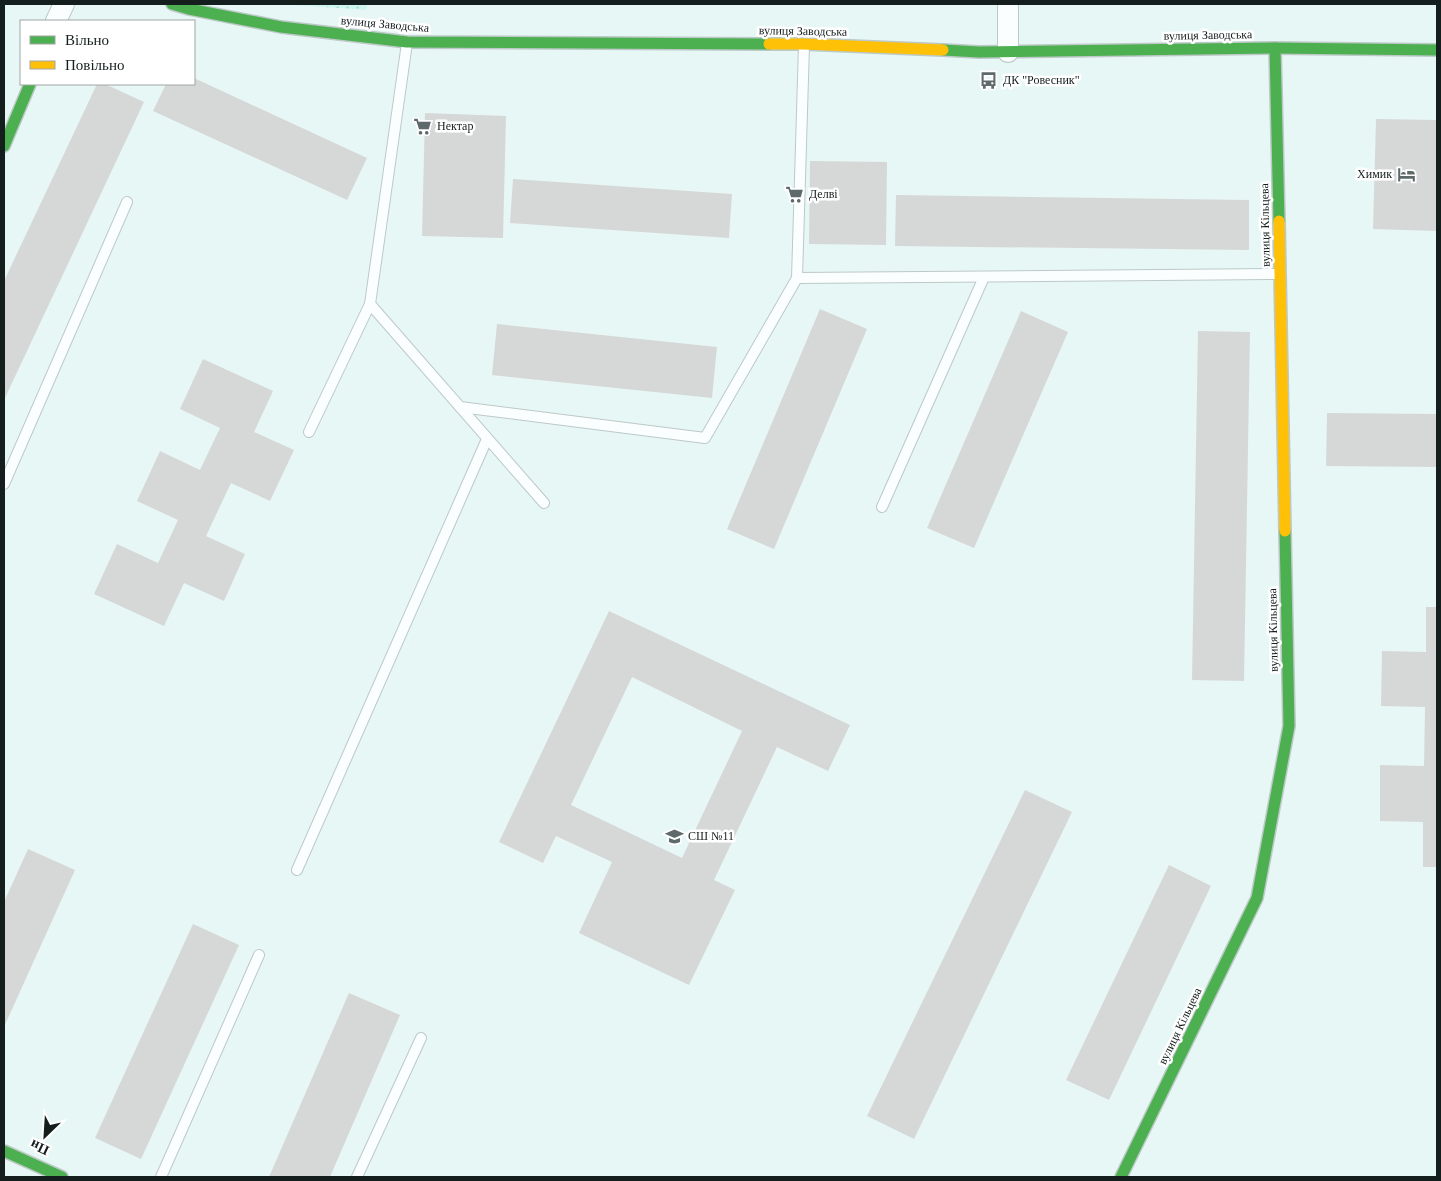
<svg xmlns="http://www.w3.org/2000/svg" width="1441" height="1181" viewBox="0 0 1441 1181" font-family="Georgia,serif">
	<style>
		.park { fill: url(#park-dots) }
		.building { fill: #d6d8d7; fill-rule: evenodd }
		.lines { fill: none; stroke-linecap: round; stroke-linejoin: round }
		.lane-casing { stroke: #bcc9c7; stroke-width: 12 }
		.street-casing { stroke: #bcc9c7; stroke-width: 22 }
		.fast-casing { stroke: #bcc9c7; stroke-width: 14 }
		.slow-casing { stroke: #bcc9c7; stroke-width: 14 }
		.lane { stroke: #fbfefe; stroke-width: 10 }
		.street { stroke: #fbfefe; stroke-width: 20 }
		.fast { stroke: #4caf50; stroke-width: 11 }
		.slow { stroke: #ffc107; stroke-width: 11 }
		.labels { text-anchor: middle; stroke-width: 5; stroke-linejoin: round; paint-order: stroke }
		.street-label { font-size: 12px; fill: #141e1d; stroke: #fff }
		.poi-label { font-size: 12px; fill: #141e1d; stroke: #fff; text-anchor: start }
	</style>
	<defs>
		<pattern id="park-dots" width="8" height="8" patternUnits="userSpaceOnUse" patternTransform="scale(1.25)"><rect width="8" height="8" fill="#cef6f1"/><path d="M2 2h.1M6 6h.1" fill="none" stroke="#b0d2ce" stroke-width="1.8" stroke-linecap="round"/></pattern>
	</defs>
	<rect width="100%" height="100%" fill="#e7f7f5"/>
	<polygon class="park" points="281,4 367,4 366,10"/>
	<g class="building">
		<polygon points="194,78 367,158 347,200 153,111 166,84 194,84"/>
		<polygon points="97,84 105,84 144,102 4,400 4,281"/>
		<polygon points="425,113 506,116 503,238 422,236"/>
		<polygon points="1376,119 1437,120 1437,231 1373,229"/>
		<polygon points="810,161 887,162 886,245 809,244"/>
		<polygon points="513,179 732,194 729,238 510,223"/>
		<polygon points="896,195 1249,200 1249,250 895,246"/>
		<polygon points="820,309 867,329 774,549 727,529"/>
		<polygon points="1021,311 1068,332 974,548 927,528"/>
		<polygon points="497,324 717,347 712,398 492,375"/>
		<polygon points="1198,331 1250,332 1244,681 1192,680"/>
		<polygon points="203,359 273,391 254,432 294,450 270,501 231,483 206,536 245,554 224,601 184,583 164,626 94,594 117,544 158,563 178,520 137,501 160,451 200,470 220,428 180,409"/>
		<polygon points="1327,413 1437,414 1437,467 1326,466"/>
		<polygon points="1426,607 1437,607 1437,867 1423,867 1423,822 1380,821 1380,765 1424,766 1425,707 1381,706 1382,651 1426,652"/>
		<path d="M609 611 850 725 828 771 777 747 714 880 735 890 689 985 579 933 612 862 556 836 543 863 499 842ZM632 677 742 731 682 858 571 805Z"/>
		<polygon points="1025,790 1072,812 914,1139 867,1116"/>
		<polygon points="28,849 75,870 4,1027 4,902"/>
		<polygon points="1169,865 1211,886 1109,1100 1066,1080"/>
		<polygon points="193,924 239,945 141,1159 95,1138"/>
		<polygon points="349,993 400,1015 330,1177 269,1177"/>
	</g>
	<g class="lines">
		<defs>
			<g id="lane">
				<polyline points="804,45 797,278 1277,274"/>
				<polyline points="370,304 544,503"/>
				<polyline points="460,407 705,438 797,278"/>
				<polyline points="309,432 370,304 407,43"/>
				<polyline points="4,484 127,202"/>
				<polyline points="882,507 984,277"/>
				<polyline points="297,870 487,439"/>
				<polyline points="161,1177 259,955"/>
				<polyline points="357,1177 421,1038"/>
			</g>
			<g id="street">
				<polyline points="1008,4 1008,52"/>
				<polyline points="56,21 64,4"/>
			</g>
			<g id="fast">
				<polyline points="172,4 189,9 281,27 407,42 769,44"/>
				<polyline points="1275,48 1279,221"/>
				<polyline points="943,50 979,52 1275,48 1437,50"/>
				<polyline points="4,146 30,84"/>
				<polyline points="4,1151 62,1177"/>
				<polyline points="1121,1177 1257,898 1289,726 1285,531"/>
			</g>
			<g id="slow">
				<polyline points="769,44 804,44 943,50"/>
				<polyline points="1279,221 1285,531"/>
			</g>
		</defs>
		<use href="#lane" class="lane-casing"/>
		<use href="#street" class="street-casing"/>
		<use href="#fast" class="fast-casing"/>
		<use href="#slow" class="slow-casing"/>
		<use href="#lane" class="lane"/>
		<use href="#street" class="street"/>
		<use href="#fast" class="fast"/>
		<use href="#slow" class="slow"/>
	</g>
	<defs>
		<symbol id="bus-bare" viewBox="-9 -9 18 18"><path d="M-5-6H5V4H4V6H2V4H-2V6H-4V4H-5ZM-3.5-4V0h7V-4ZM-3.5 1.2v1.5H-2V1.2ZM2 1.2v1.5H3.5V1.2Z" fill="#5e6a69" stroke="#fff" stroke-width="2.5" paint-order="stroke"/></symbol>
		<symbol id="supermarket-bare" viewBox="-9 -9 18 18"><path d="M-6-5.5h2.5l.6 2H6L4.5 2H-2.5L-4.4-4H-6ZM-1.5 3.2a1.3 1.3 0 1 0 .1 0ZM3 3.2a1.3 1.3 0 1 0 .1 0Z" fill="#5e6a69" stroke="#fff" stroke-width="2.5" paint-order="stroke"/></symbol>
		<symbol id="hotel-bare" viewBox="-9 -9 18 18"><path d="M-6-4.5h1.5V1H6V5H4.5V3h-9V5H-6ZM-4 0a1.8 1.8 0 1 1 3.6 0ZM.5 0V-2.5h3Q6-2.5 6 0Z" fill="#5e6a69" stroke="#fff" stroke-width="2.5" paint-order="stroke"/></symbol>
		<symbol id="school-bare" viewBox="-9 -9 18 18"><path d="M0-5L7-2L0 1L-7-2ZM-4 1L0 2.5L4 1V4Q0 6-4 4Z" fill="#5e6a69" stroke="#fff" stroke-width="2.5" paint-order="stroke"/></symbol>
	</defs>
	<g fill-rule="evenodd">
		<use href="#bus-bare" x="976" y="68" width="25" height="25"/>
		<use href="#supermarket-bare" x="410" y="114" width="25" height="25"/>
		<use href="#hotel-bare" x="1394" y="162" width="25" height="25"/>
		<use href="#supermarket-bare" x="782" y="182" width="25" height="25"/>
		<use href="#school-bare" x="662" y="824" width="25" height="25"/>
	</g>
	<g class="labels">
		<g class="street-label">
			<text transform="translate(385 24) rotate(5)" y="4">вулиця Заводська</text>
			<text transform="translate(803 31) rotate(1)" y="4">вулиця Заводська</text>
			<text transform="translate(1208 35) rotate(-1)" y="4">вулиця Заводська</text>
			<text transform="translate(1265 225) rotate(-91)" y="4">вулиця Кільцева</text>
			<text transform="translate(1273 630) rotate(-91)" y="4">вулиця Кільцева</text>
			<text transform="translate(1180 1026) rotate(-64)" y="4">вулиця Кільцева</text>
		</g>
		<g class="poi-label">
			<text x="1003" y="84">ДК "Ровесник"</text>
			<text x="437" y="130">Нектар</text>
			<text x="1392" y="178" text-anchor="end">Химик</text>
			<text x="809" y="198">Делвi</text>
			<text x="688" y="840">СШ №11</text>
		</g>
	</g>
	<rect width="1441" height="1181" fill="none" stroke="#141e1d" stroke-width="10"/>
	<rect x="20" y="20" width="175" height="65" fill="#ffffff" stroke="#a1a5a5"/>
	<rect x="30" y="36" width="25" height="8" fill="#4caf50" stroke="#a1a5a5"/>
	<text x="65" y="45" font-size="15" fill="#141e1d">Вільно</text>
	<rect x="30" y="61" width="25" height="8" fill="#ffc107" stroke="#a1a5a5"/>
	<text x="65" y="70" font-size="15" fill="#141e1d">Повільно</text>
	<g transform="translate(45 1136) rotate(205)" stroke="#ffffff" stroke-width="4" paint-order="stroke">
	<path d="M0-4L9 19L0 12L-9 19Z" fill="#141e1d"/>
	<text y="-8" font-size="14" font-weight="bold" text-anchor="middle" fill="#141e1d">Пн</text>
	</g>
</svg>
